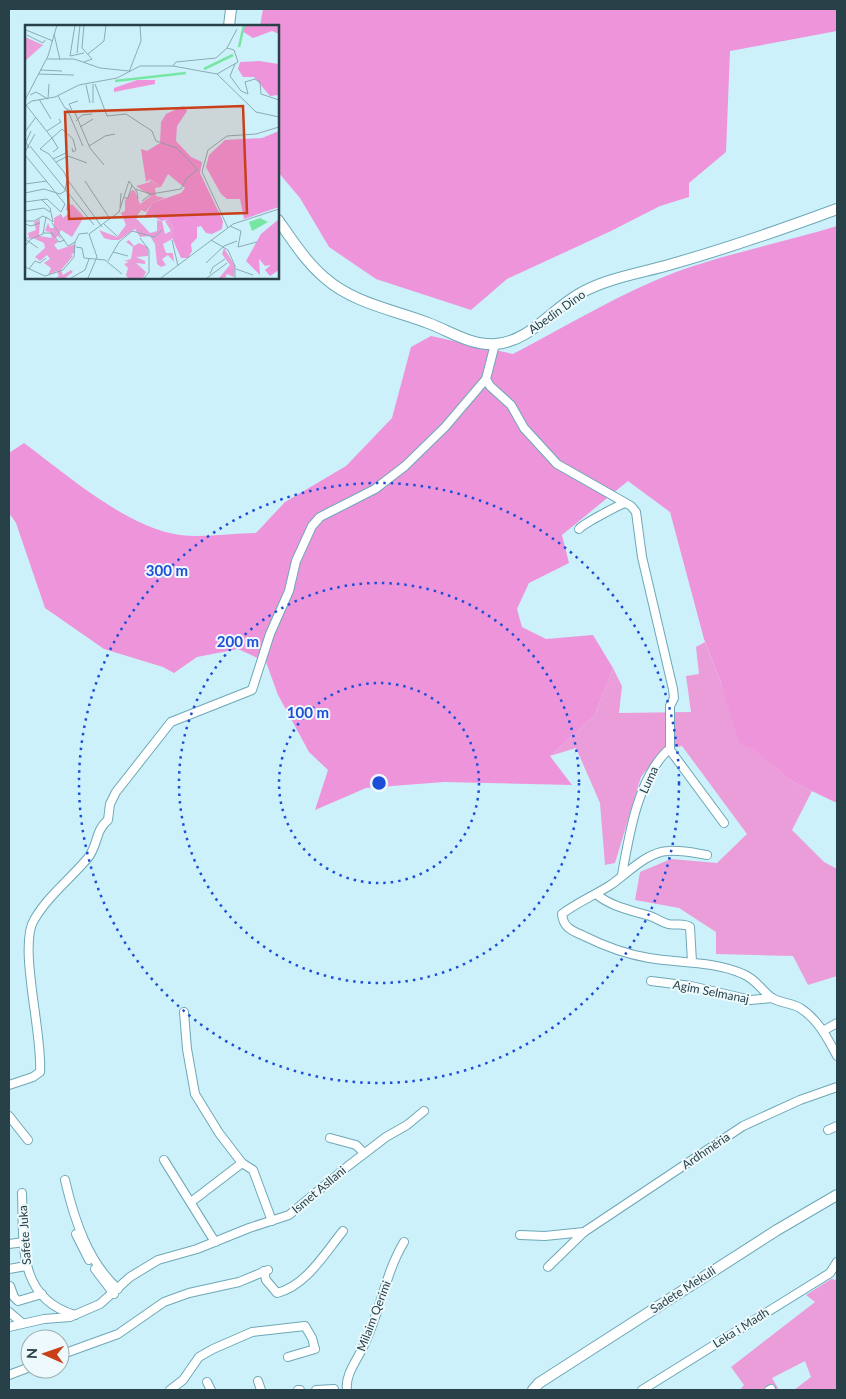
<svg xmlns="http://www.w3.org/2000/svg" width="846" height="1399" viewBox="0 0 846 1399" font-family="Lato,sans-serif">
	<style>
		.green { fill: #eb9dd9 }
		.forest { fill: #ee94db }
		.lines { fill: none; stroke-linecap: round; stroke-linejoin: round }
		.minor-casing { stroke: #6ca8b7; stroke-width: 10 }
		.tertiary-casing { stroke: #6ca8b7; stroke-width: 12 }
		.minor { stroke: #fff; stroke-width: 8 }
		.tertiary { stroke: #fff; stroke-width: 10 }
		.ring { fill: none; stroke: #1d4ed8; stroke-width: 2.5; stroke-dasharray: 2.5 5 }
		.labels { text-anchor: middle; stroke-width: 4; stroke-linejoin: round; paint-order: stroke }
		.street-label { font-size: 12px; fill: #284148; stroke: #edf9fc }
		.inset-river { fill: none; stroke: #77e6a3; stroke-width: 2.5 }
		.inset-road { fill: none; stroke: #8babb3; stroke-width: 1 }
		.view { fill: #c83f19; fill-opacity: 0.15; stroke: #c83f19; stroke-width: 2.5 }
		.inset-edge { fill: none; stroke: #284148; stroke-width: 2.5 }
		.centre { fill: #1d4ed8; stroke: #edf9fc; stroke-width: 2.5 }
		.ring-label { font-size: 15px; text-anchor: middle; font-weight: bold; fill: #1d4ed8; stroke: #edf9fc; stroke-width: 4; stroke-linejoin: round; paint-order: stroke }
	</style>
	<rect width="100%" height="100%" fill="#cdf1fa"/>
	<g class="green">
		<polygon points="705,642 743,740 793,782 812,791 792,830 824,862 837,869 837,976 808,985 793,956 716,954 716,932 679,908 635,900 640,872 671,859 717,863 747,834 682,746 663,749 641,777 615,863 605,865 600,803 576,748 550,756 595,715 613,668 622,686 619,713 691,712 686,676 699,674 696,647"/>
		<polygon points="831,1279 837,1280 837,1390 794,1390 811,1377 805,1361 772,1378 779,1390 740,1390 744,1385 731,1367 815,1302 806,1295"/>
	</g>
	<g class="forest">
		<polygon points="263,9 837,9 837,31 730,51 726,152 689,183 689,197 660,206 611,231 507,279 471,310 376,279 329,247 300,198 278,172 278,26 260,26"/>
		<path d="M837 226V803L793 782 753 749 739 742 721 683 704 639 670 512 628 481 562 535 569 563 529 583 517 609 522 627 546 639 593 635 613 668 595 715 550 756 572 785 444 782 366 788 315 810 328 770 309 752 278 695 266 662 238 649 197 657 174 673 163 667 104 649 45 608 16 523 9 513V453L24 443C66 474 127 528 180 535 204 538 232 533 256 533L285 502 346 466 392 418 411 347 431 336 513 354C567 326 620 293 676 272 729 253 784 242 837 226Z"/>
	</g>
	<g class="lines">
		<defs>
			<g id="minor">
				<polyline points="495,344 486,379 490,386 511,405 524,428 557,464 631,506 636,512 642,557 673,689 674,698 670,706 670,750"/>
				<path d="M579 529C583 524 617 506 625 503"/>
				<path d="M707 855C695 853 681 850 668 851 646 852 626 875 609 886 593 896 576 903 562 914 563 928 573 931 584 936 606 947 625 954 649 958 679 963 714 961 743 974 756 979 761 990 772 998 780 1003 792 1003 800 1008 818 1019 828 1039 837 1056"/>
				<path d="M622 875C629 835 638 779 667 751L670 750 724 823"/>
				<path d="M596 894C612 907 630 910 650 916 656 918 661 922 668 924 675 926 683 922 690 927L692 962"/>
				<polyline points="651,981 691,986 751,1000 772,998"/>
				<polyline points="184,1012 187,1049 195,1094 219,1133 242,1163 253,1170 272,1221"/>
				<polyline points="823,1031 837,1023"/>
				<path d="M9 1085 33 1077 40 1072C43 1035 18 946 34 920 47 897 70 879 87 859 98 847 95 830 108 820L110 804 116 792 171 722 252 690 270 634 289 591 296 561 312 526 320 517 375 489 405 466 445 427 486 379"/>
				<polyline points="9,1116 28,1140"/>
				<polyline points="828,1130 837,1126"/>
				<polyline points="330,1138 356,1145 364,1153"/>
				<polyline points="164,1160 215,1242"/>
				<path d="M65 1180C74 1219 88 1262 118 1289"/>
				<path d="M22 1193C24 1241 16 1298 75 1315"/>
				<polyline points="191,1202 242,1163"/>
				<polyline points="76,1234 89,1260"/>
				<polyline points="520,1235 545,1236 584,1232"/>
				<polyline points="9,1244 24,1242"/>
				<polyline points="548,1267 584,1232 743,1126 800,1100 837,1087"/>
				<polyline points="9,1269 26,1266"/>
				<polyline points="95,1269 114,1294"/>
				<path d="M264 1271 266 1280 277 1293C306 1286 325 1253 343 1231"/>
				<polyline points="10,1286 14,1297 18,1301 42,1294"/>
				<polyline points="9,1312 22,1323"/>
				<polyline points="9,1327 44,1319 70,1317 100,1304 130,1277 158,1260 197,1249 249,1228 289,1215 348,1166 386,1137 407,1125 424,1111"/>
				<polyline points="60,1355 118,1334 164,1302 189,1293 239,1282 268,1270"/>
				<polyline points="9,1375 30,1367"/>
				<polyline points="258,1381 261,1390"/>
				<polyline points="207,1382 211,1390"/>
				<polyline points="170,1390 183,1380 199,1357 213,1349 252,1332 305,1326 312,1338 315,1349 288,1357"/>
				<polyline points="298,1390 300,1390"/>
				<polyline points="316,1390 334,1389"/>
				<path d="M347 1390C345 1376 355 1363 361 1351 380 1316 384 1275 404 1242"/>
				<polyline points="642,1390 830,1273 837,1262"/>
				<polyline points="769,1390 771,1389"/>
			</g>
			<g id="tertiary">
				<polyline points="229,26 231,9"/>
				<path d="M278 220C292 240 306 262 325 278 353 303 394 310 428 323 450 331 471 346 496 344 530 341 551 310 579 294 606 278 642 273 672 264 728 248 783 229 837 209"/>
				<polyline points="533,1390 539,1383 777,1230 837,1195"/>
			</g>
		</defs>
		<use href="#minor" class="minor-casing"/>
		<use href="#tertiary" class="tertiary-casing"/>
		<use href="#minor" class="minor"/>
		<use href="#tertiary" class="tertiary"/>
	</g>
	<g class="ring">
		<circle cx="379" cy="783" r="100"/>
		<circle cx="379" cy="783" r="200"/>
		<circle cx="379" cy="783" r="300"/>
	</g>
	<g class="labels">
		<g class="street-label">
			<text transform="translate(557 312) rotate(-35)" y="4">Abedin Dino</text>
			<text transform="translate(649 780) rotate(-65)" y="4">Luma</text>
			<text transform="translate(711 992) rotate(11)" y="4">Agim Selmanaj</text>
			<text transform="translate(706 1151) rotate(-34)" y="4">Ardhmëria</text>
			<text transform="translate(319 1190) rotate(-40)" y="4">Ismet Asllani</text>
			<text transform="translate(25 1235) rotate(-94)" y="4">Safete Juka</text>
			<text transform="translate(683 1290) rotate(-33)" y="4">Sadete Mekuli</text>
			<text transform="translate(374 1316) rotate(-69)" y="4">Milaim Qerimi</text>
			<text transform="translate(741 1328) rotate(-32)" y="4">Leka i Madh</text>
		</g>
	</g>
	<g transform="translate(25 25)">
		<rect width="254" height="254" fill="#cdf1fa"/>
		<path d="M0 12 18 20 0 36ZM124 154 136 162 130 163 131 171 140 173 127 178 121 187 116 185 111 193 125 208 132 206V195L137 196 140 209 146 206 140 196 143 194 149 204 151 212 138 219 141 228H148L149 237 143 230 137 234 141 240 136 242 132 239 130 219 125 211 115 212 110 204 94 215H86L79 213 74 205 92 212 101 200 96 188 100 186V176L107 165 110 166 115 179 126 171 111 161 125 157ZM42 179 48 180 59 192 47 212 36 205 34 209 37 215 33 211 30 213 33 217 29 220 33 225 50 219V227L46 230 48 231 36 245 38 250 46 245 48 247 40 253H31L34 251 32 246 23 250 26 243 19 238 25 234 22 230 15 236 10 232 20 223 19 218 8 213 1 214 4 212 3 208 11 205 9 197 15 194 14 211 27 213 25 207 20 206 23 198 25 203H29V193L36 189 38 193 45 187 49 189 41 185ZM104 215 109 221 114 218 123 222V231L111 232 120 236V239L111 238 121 247 118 253H103L101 250 103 243 99 239 104 237 99 236 106 234 108 222 101 217ZM199 223 210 241 209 252 202 249 200 253H194L205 240 197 229Z" fill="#eb9dd9"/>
		<path d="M221 0H254V9L247 6 228 13 217 6ZM234 36 254 39V70L245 71 229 52H218L213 44 215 37ZM112 55H130V59L89 67V63ZM158 81 162 86 152 101 151 116 166 132 177 137 175 148 198 196 197 204 187 209 181 208 176 201 172 202V213L166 219 167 226 163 233H156L148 215 149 204 143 194 137 196 129 192 119 193 127 178 156 168 160 163 143 149 136 162 125 154 121 157 116 124 122 126 135 118 136 97 141 89ZM254 106V182L219 194 215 174H202L196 169 181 142 184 130 200 115 237 113ZM254 194V245L245 251 240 245 246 240 240 241 234 234 235 250 221 236 236 209Z" fill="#ee94db"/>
		<path d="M235 193 243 197 227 206 224 197Z" fill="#77e6a3"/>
		<path class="inset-river" d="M214 22 219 0M179 44 208 30M90 56 161 48"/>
		<path class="inset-road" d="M50 0 45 31 59 28M1 5 28 16M29 9 35 35M2 10 18 18 20 15M52 28 55 0M63 29 79 16 81 0M22 34H49L75 43 104 46M59 37 67 34 57 23 59 0M210 39 205 51 216 66 223 69 220 57 230 54 235 57 236 69 254 75M148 41 151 37 191 33 202 23 212 4M15 45 37 46M104 47 116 16 115 0M13 49 49 50M192 49 231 87 254 92M68 59V78M70 59 82 91 101 89 127 106 131 116 152 123 172 144M61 60 65 78M5 70 11 67 23 74M33 71 40 83 50 88 65 123 79 140M14 74 26 94M23 74 24 59M0 75 23 31 32 0M1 80 27 113M0 81 7 76 30 72 54 60 92 53 115 41H148L192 49 213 37 209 25 202 23M42 84 58 121M47 85 44 79 53 76M51 96 57 90 67 89M55 102 68 94M22 106 36 97 34 94M0 107 11 92M27 113 33 123 28 127M5 121 69 200M64 121 80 111 90 109M4 123 1 117 6 106M0 127 10 109M0 130 40 179 36 187 22 174 0 177M28 134 43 127M31 137 43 131 62 138M42 154 77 202M60 156 85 194M0 159 22 156M110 164 126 169 117 176M0 168 19 164 35 169 40 166 42 154 39 147 24 129 15 124 37 104 48 114 51 125 48 127 47 123M126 169 156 164 161 154 173 144M99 173H103L107 160M95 183 96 168M0 186 19 183 25 187M0 196H9L18 191 22 193M27 198 43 221 50 217M0 199 6 201 15 198M79 199 92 211M205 201 216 206 213 222 232 217M203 203 177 147 183 125 202 111 231 109 254 102M18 208H27L34 217 40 215M115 213 124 225V247L119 253M0 214 13 223M147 215 153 241M186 215 203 225 210 241V253M0 221 6 214 18 209 21 192 28 197 25 183 16 174M51 222 57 223 59 233 80 235 97 249M88 227 103 231M83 236 94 217 107 206 129 212 137 205M181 238 199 221 212 216M0 242 20 251 38 245 49 232 50 217 54 209 63 208M4 244 10 236 15 238 21 233M211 244 228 250M185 249 188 242 200 234M46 253 60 245 64 234M63 253 72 232 64 209 94 187 104 156 112 167 113 174M136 253 208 199 254 184M182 253 202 238"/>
		<path class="view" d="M218 81 222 188 44 194 40 87Z"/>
		<rect width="254" height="254" class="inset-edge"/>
	</g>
	<circle cx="379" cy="783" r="8" class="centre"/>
	<g class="ring-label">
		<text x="167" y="576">300 m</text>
		<text x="238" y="647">200 m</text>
		<text x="308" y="718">100 m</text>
	</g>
	<rect width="846" height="1399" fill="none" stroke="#284148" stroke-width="20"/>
	<g transform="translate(45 1354) rotate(272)"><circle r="24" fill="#edf9fc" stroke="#9eafb4"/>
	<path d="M0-4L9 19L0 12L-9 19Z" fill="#c83f19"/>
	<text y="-8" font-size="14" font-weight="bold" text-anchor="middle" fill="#284148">N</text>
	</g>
</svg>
